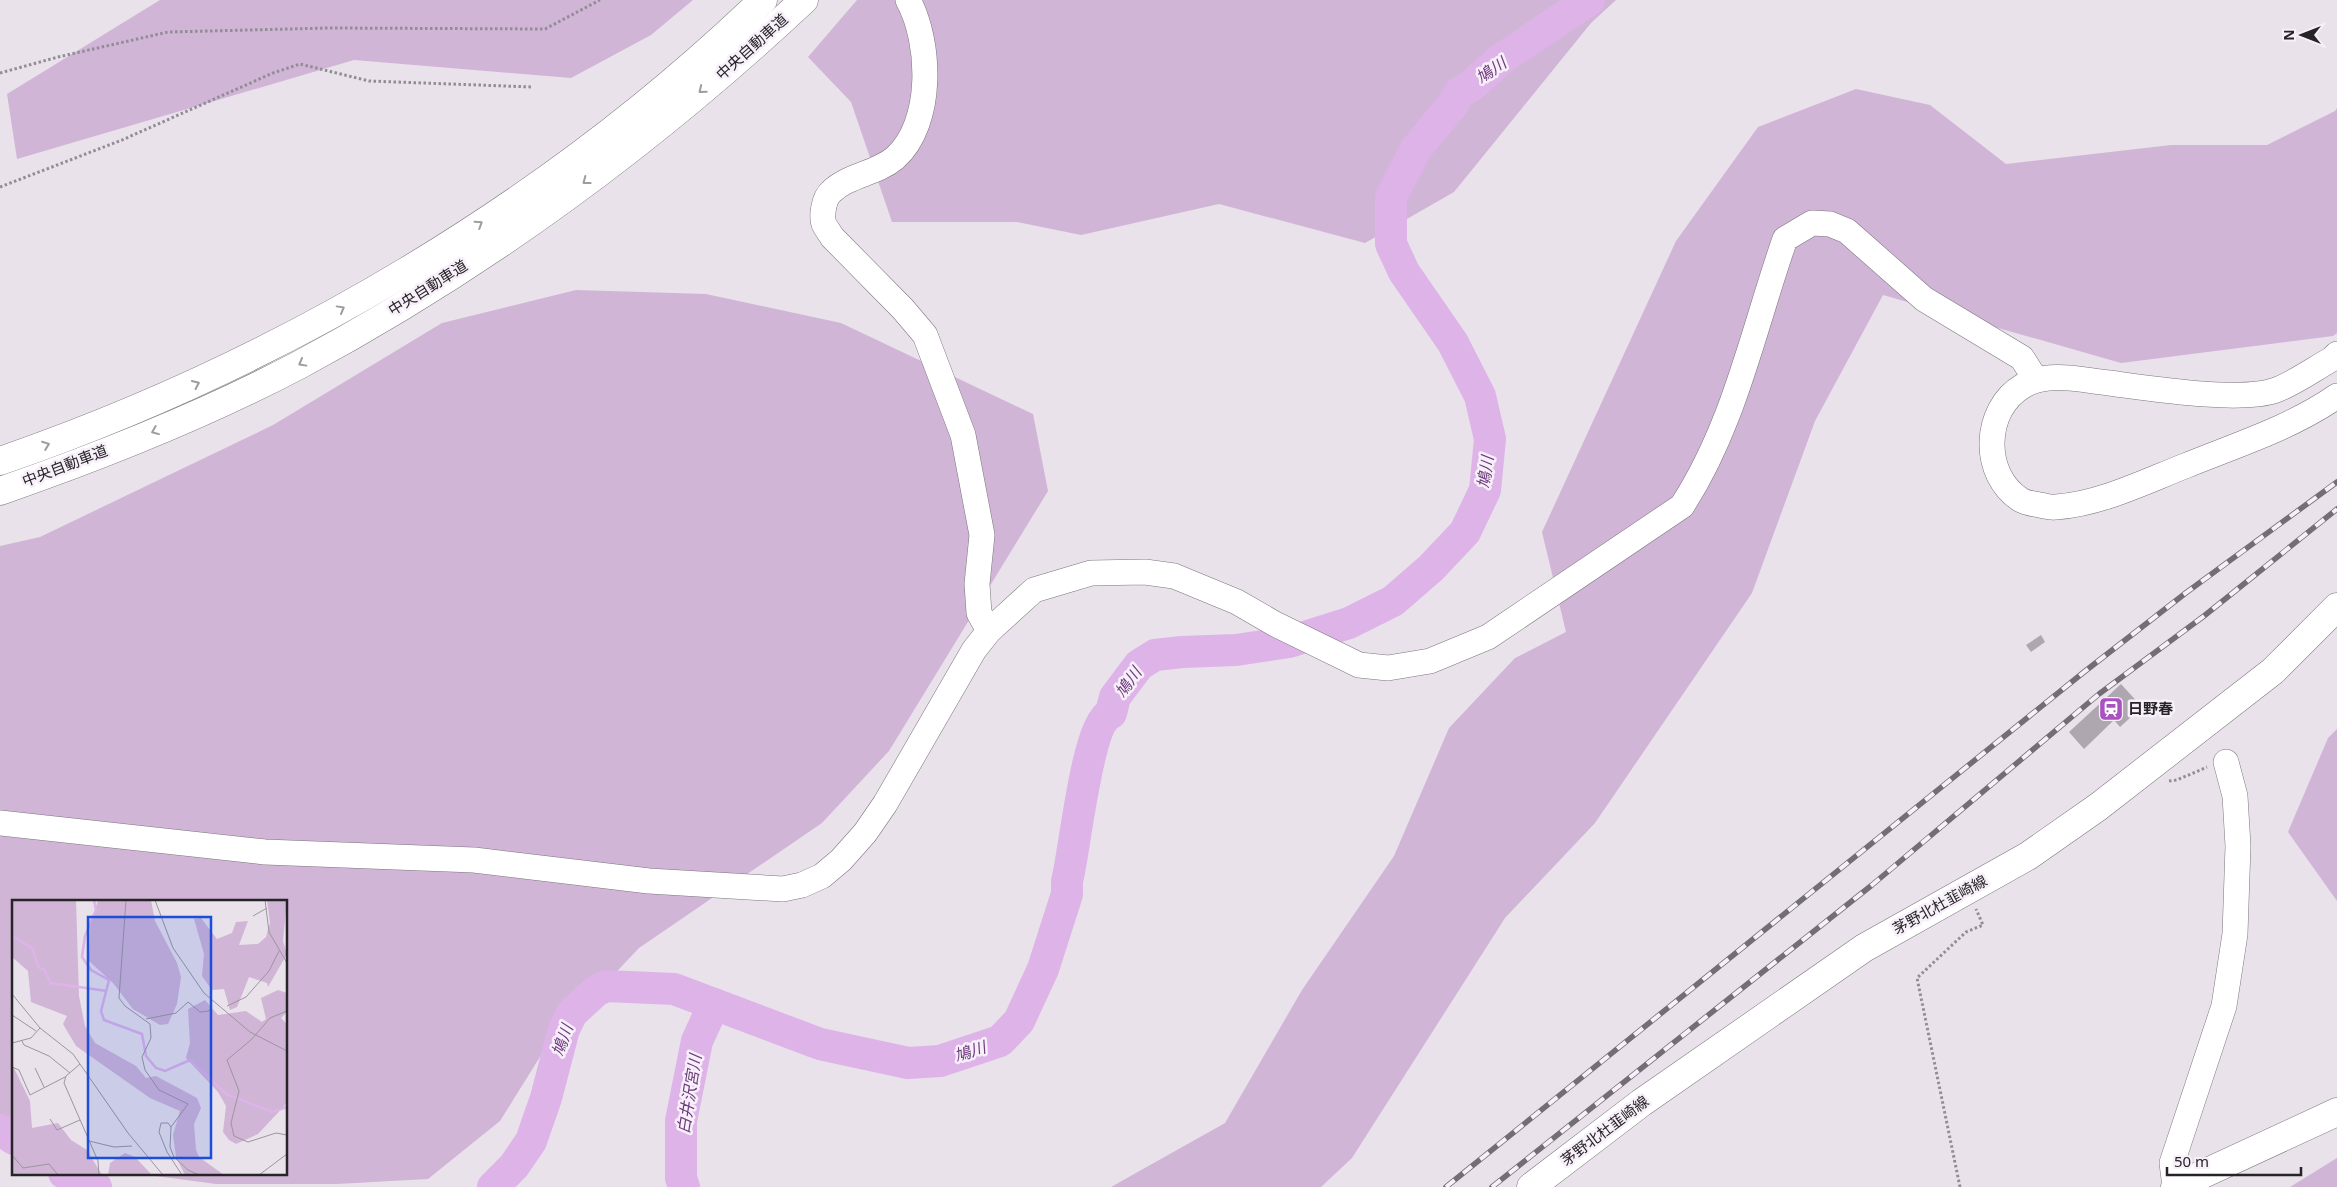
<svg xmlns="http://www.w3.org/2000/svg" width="2337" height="1187" viewBox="0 0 2337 1187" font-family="'Noto Sans','Noto Sans JP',sans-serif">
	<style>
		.green { fill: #d0b5d7 }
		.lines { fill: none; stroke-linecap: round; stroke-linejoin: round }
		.river { stroke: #ddb3e8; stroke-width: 32 }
		.building { fill: #aea7b0 }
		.minor-casing { stroke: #7c757e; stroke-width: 26 }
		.major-casing { stroke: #7c757e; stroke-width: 29 }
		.highway-casing { stroke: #7c757e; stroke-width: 29 }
		.path { stroke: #928d94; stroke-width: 3; stroke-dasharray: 2.5 2.5; stroke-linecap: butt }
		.minor { stroke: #fff; stroke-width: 25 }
		.major { stroke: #fff; stroke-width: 28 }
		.highway { stroke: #fff; stroke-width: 28 }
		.rail-casing { stroke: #726e73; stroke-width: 5.5 }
		.rail { stroke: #f7eff9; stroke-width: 4; stroke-dasharray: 11; stroke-linecap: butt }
		.oneway { stroke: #9e9c9e }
		.labels { text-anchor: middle; stroke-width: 5; stroke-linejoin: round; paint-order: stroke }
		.street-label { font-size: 15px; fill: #272427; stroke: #f7eff9 }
		.poi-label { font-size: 15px; font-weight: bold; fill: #272427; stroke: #f7eff9; text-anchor: start }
		.water-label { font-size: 16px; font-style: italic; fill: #6d3a7b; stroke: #f7eff9 }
		.inset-river { fill: none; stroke: #ddb3e8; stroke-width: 2.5 }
		.inset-road { fill: none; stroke: #9b969d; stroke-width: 1 }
		.view { fill: #1d4ed8; fill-opacity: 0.15; stroke: #1d4ed8; stroke-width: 2.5 }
		.inset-edge { fill: none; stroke: #272427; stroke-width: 2.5 }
	</style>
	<rect width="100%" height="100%" fill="#e9e2eb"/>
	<g class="green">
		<polygon points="160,0 693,0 651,35 571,78 354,60 17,159 7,94"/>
		<polygon points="857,0 1616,0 1591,23 1454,192 1365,243 1219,204 1081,235 1017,222 892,222 851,102 808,57"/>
		<polygon points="1856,89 1930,105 2006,164 2171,145 2267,145 2335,111 2337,108 2337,333 2333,336 2121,363 1883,295 1815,421 1752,593 1595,823 1505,918 1352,1158 1321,1187 1111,1187 1225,1123 1302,990 1394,856 1449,728 1515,658 1566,632 1542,532 1676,241 1758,127"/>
		<polygon points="576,290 706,294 841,323 1033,414 1048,491 889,751 822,823 639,948 548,1044 500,1121 428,1179 337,1184 216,1184 133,1173 286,1173 286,901 14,901 14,1148 0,1145 0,546 40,537 273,425 442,323"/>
		<polygon points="2337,729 2337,901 2288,832 2328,738"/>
		<polygon points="2337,1158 2337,1187 2290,1187"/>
	</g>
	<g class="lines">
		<g class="river">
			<polyline points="0,1130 14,1139"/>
			<polyline points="64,1173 96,1187"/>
			<path d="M493 1187 514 1166 531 1141 546 1098 564 1029 572 1013 596 991 606 986 674 989 820 1044 908 1063 940 1061 1000 1041 1019 1021 1043 969 1067 894V881C1075 852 1086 725 1111 713L1115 697 1139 665 1155 655 1182 652 1236 650 1289 642 1349 623 1393 601 1431 568 1465 532 1485 490 1490 439 1480 396 1453 343 1404 272 1391 244V197L1416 149 1453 104 1460 92 1470 87 1500 60 1589 0"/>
			<polyline points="684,1187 681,1178 681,1121 697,1041 714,1004"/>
		</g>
	</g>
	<g class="building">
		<polygon points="2041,635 2045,642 2031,652 2026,645"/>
		<polygon points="2121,684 2142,707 2120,727 2114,720 2084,749 2069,732"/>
	</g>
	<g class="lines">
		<defs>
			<g id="minor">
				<path d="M908 0C931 42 934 123 895 158 876 174 848 175 831 192 824 198 821 216 824 224 826 229 830 233 832 237L903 309 925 335 963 435 982 535 977 584 979 613 989 631"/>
				<path d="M2337 354 2332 359C2314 369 2295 383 2276 390 2241 403 2148 388 2109 383 2081 380 2048 371 2023 386 1983 409 1981 475 2021 500 2026 503 2034 504 2040 505 2045 506 2051 508 2056 507 2100 504 2144 482 2185 466 2236 445 2291 428 2337 396"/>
				<path d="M0 823 265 852 474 860 649 881 783 889 802 885 822 876 841 860 865 833 885 804 974 650 989 631 1034 590 1091 573 1145 572 1174 576 1237 602 1275 624 1359 665 1388 668 1430 661 1488 637 1682 506C1735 424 1753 330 1785 239L1812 223 1830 224 1847 231 1924 299 2022 358 2036 380"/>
				<polyline points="2175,1187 2172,1163 2224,1006 2235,934 2238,846 2235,796 2226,762"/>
			</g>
			<g id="major">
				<polyline points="1531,1187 1641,1103 1864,948 2028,856 2098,807 2273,671 2337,607"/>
				<polyline points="2175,1187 2337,1112"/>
			</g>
			<g id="highway">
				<path d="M0 461C279 365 550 205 763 0"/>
				<path d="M0 491C101 456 204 415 299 365 482 267 652 142 804 0"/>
			</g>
		</defs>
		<use href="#minor" class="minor-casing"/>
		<use href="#major" class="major-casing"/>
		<use href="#highway" class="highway-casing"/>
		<g class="path">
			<polyline points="0,73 58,57 168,32 330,28 545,29 600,0"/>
			<polyline points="0,187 122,140 273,73 300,64 369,81 532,87"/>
			<polyline points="2169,781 2177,780 2207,767"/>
			<polyline points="1960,1187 1917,978 1966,932 1983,925 1976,909"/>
		</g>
		<use href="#minor" class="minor"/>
		<use href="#major" class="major"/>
		<use href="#highway" class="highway"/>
		<defs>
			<g id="rail">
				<polyline points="1446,1187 2084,672 2187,592 2337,482"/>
				<polyline points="1492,1187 1872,885 2099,694 2204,616 2337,509"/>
			</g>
		</defs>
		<use href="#rail" class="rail-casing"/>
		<use href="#rail" class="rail"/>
	</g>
	<defs><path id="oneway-chevron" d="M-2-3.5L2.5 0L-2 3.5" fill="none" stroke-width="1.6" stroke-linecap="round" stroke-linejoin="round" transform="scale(1.25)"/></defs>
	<g class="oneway">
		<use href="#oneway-chevron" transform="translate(702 90) rotate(141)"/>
		<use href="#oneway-chevron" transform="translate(586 181) rotate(143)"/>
		<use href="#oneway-chevron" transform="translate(479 224) rotate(-33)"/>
		<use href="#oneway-chevron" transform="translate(341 309) rotate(-29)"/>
		<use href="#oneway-chevron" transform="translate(302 363) rotate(151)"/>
		<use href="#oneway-chevron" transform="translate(196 384) rotate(-25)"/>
		<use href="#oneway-chevron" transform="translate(155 431) rotate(158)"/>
		<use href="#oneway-chevron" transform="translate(46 445) rotate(-21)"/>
	</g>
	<defs>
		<symbol id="station-square" viewBox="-11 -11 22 22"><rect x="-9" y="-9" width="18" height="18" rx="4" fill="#aa53c0" stroke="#f7eff9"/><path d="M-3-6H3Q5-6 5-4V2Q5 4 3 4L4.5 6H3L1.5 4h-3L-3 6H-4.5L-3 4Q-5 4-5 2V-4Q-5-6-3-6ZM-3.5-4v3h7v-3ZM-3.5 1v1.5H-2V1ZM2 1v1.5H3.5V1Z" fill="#fff"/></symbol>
	</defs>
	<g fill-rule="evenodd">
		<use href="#station-square" x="2097" y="695" width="28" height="28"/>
	</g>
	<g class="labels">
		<g class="street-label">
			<text transform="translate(752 47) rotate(-42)" y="5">中央自動車道</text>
			<text transform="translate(428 288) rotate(-32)" y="5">中央自動車道</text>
			<text transform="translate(65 466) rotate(-21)" y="5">中央自動車道</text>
			<text transform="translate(1940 905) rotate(-29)" y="5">茅野北杜韮崎線</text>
			<text transform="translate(1605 1131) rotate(-37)" y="5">茅野北杜韮崎線</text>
		</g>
		<g class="poi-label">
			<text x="2128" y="714">日野春</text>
		</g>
		<g class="water-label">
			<text transform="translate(1491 70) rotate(-35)" y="6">鳩川</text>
			<text transform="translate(1485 472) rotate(-82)" y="6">鳩川</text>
			<text transform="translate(1128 682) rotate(-54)" y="6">鳩川</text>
			<text transform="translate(562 1040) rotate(-71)" y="6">鳩川</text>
			<text transform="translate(970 1051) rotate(-18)" y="6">鳩川</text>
			<text transform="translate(689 1094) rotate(-81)" y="6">白井沢宮川</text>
		</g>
	</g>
	<g transform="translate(12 900)">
		<rect width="275" height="275" fill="#e9e2eb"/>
		<path d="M0 0H64L67 96 73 126 83 143 124 166 134 178 144 176 185 198 189 208 182 224 184 250 187 257 212 275H173L164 257 161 235 168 211 138 198 64 146 51 124 55 116 19 102 16 71 0 57ZM86 0H139L143 21 165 63 169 77 165 104 156 124 148 125 121 109 101 83 77 61 78 28ZM255 0H275L271 41 275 54 256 87 255 83 237 77 225 107 218 110 212 89 200 90 190 76 192 54 182 19 189 18 205 39 220 33 224 22 236 21 227 45 246 44 254 37 258 23ZM266 90 275 93V112L269 118 275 124V203L246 234 224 244 217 240 211 232 214 206 206 192 174 158 178 143 176 109 193 100 206 115 234 111 250 122 254 119 249 98ZM0 164 18 201 20 228 46 223 59 240 75 250 90 275H0ZM113 253 123 257 140 275H96L98 263Z" fill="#d0b5d7"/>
		<path class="inset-river" d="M82 0 84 10 73 36 70 57 79 70 97 80 89 111 92 120 130 134 134 156 144 168 153 171 178 160 214 194 260 212 275 207M0 36 20 48 27 68 32 69 39 83 95 91"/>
		<path class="inset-road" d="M114 0 107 98 113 106 138 124 139 138 130 157 133 170 147 190 176 204 159 227M143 0 161 48 192 93 238 132 275 151M253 0 257 32 275 63M241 16 255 8M0 94 28 128 61 154 116 233 151 275M215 106 234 97 257 71 267 51M275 111 258 118 240 139 215 160 227 191 219 223 222 236 236 242 264 233 275 235M0 115 24 131M134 119 164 113 176 102 188 112 197 111 200 107M10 141 12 145 37 156 58 173M0 143 19 138 28 128M68 164 54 176 52 183 86 261 87 275M0 167 7 170 18 195 53 177M23 168 32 187M38 219 45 230 68 220M77 241 102 247 120 246M0 255 11 268 37 264 46 275M170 275 155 252 147 232 149 223H156L159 227 158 247 162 257 176 270 187 275M247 275 275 254"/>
		<path class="view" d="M76 17H199V258H76Z"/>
		<rect width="275" height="275" class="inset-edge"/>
	</g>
	<g transform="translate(2302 35) rotate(270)" stroke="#f7eff9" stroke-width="4" paint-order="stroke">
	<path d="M0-4L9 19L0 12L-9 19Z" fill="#272427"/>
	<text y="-8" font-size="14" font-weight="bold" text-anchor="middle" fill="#272427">N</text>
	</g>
	<path d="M2167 1167v8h134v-8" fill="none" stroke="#272427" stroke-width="2.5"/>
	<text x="2174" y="1167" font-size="15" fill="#272427" stroke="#f7eff9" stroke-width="4" paint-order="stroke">50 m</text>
</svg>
